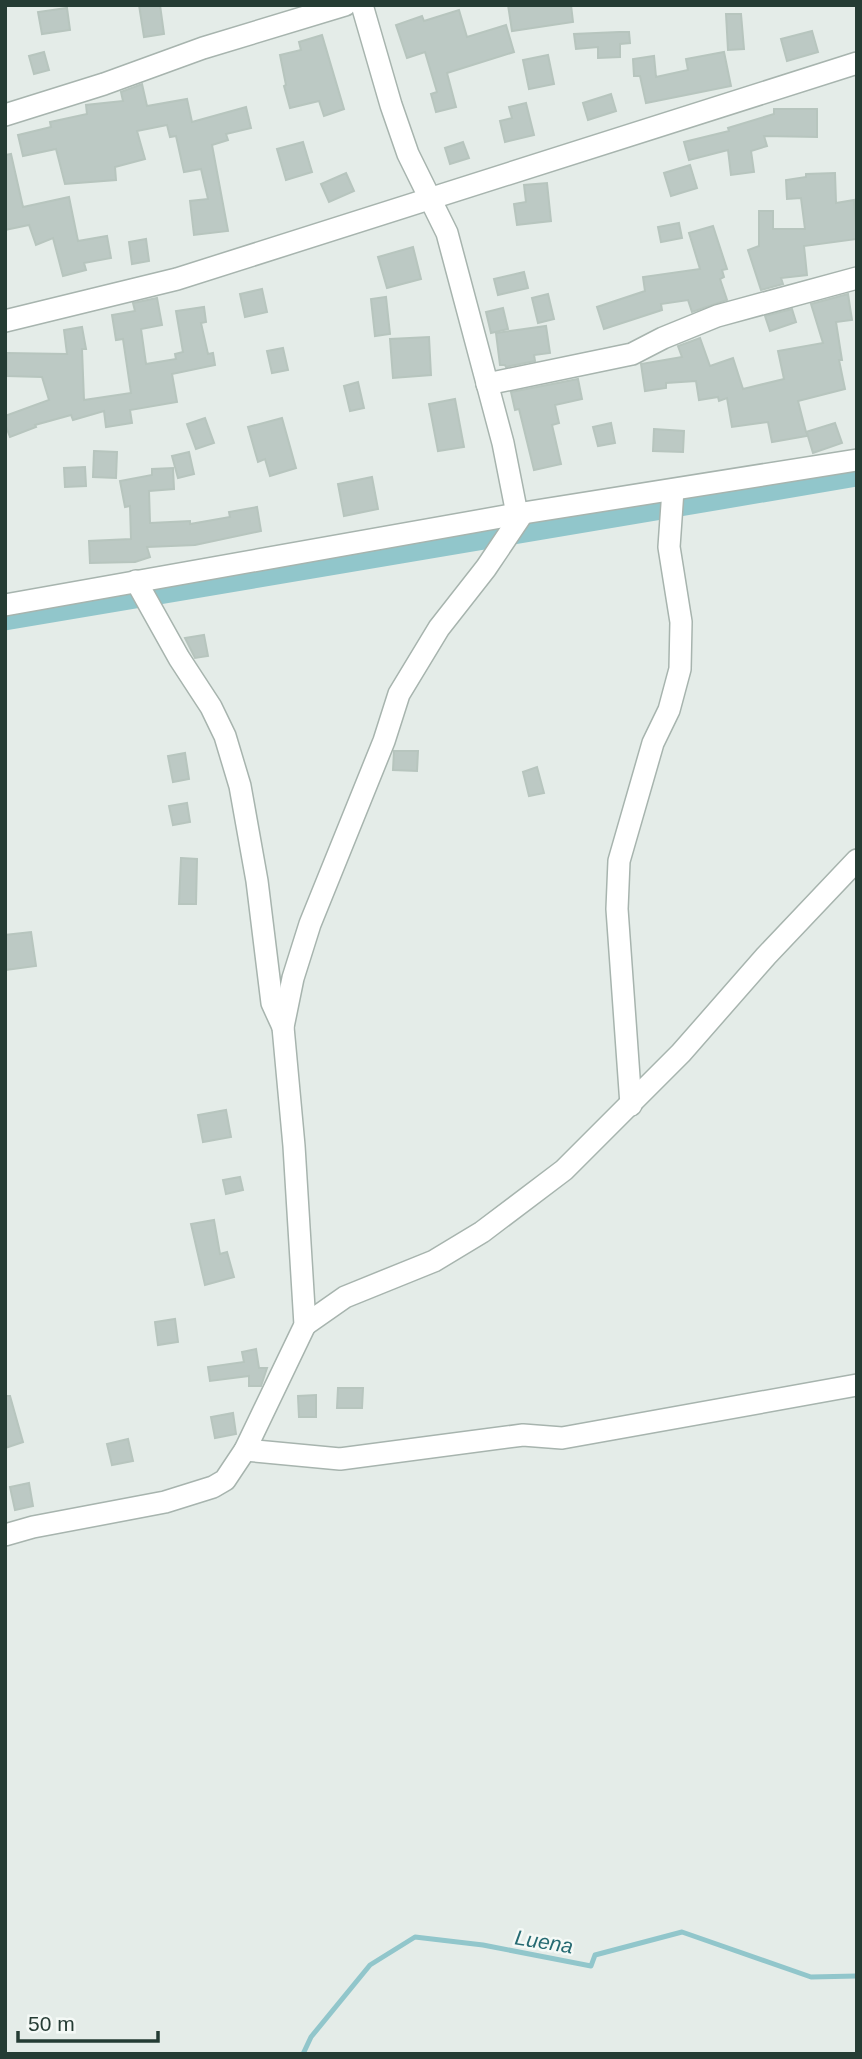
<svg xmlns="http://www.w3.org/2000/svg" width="862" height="2059" viewBox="0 0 862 2059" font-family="Arial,sans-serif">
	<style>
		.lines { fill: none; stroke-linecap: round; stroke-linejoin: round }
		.stream { stroke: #91c6cb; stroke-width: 5 }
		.canal { stroke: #91c6cb; stroke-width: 19 }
		.building { fill: #bcc9c4; stroke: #b7c5be; stroke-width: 2 }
		.minor-casing { stroke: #a7b4ae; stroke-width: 24 }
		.minor { stroke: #fff; stroke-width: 21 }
		.labels { text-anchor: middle; stroke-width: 5; stroke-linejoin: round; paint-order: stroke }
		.water-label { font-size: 21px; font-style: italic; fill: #256a72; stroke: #f4f9f6 }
	</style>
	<rect width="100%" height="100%" fill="#e4ece8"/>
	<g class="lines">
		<polyline class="stream" points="303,2054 311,2037 370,1965 415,1937 483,1945 591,1966 595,1955 682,1932 811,1977 857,1976"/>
		<polyline class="canal" points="5,621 857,477"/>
	</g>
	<g class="building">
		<polygon points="139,5 160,5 164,34 144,37"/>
		<polygon points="508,5 571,5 573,22 512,31"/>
		<polygon points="67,8 70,30 42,34 38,12"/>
		<polygon points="459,10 467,37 506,25 514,52 447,73 456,107 436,112 431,94 437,92 425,52 407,58 396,25 422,16 424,21"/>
		<polygon points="726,14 741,14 744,49 728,50"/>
		<polygon points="812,31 818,52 787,61 781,39"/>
		<polygon points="619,32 629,32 630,43 620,44 620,57 598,58 598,47 576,49 574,34"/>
		<polygon points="322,35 344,109 324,116 319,101 290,108 284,86 286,85 280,55 301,50 299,42"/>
		<polygon points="44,52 49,70 34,74 29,56"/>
		<polygon points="724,52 731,86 646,103 640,76 634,76 633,59 654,56 656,77 688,70 686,59"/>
		<polygon points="548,55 554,84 529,89 523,60"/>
		<polygon points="142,84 147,106 187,99 192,122 246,107 251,128 226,134 228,140 212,145 228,231 194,235 190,201 208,199 201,169 184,172 176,136 170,137 167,125 137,131 145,159 115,167 116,180 65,184 56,149 23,156 18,135 51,127 50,122 87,114 86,105 123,101 121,92"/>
		<polygon points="611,94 616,111 588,120 583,103"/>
		<polygon points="526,103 534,135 505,142 500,121 512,118 509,107"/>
		<polygon points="774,109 817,109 817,137 764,136 767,146 751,151 754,172 731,175 728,150 689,160 684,142 729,131 728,128 774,114"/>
		<polygon points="303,142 312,172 286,180 277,149"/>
		<polygon points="463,142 469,158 450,164 445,148"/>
		<polygon points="11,154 23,207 69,197 78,241 107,236 111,258 84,263 86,270 63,276 53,238 36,245 29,225 5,230 5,155"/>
		<polygon points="690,165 697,188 671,196 664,173"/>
		<polygon points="346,173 354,191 329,202 321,184"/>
		<polygon points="835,173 836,203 854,200 857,239 804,246 807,275 781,278 783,284 761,290 748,250 759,246 759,211 773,211 773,229 805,229 801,198 787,199 786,180 806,177 806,174"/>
		<polygon points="547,183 551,221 517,225 514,204 526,202 524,185"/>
		<polygon points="679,223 682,238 661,242 658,227"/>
		<polygon points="713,226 727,269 722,270 724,277 720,279 727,300 692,312 688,300 661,304 662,310 604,329 597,307 645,291 643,277 700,269 689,233"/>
		<polygon points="146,239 149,261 132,264 129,242"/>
		<polygon points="413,247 421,279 387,288 378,257"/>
		<polygon points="524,272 528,288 498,295 494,279"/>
		<polygon points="262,289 267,312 245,317 240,294"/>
		<polygon points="548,294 554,319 538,323 532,298"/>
		<polygon points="848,294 852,320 836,322 842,360 839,360 845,389 798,401 806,432 835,423 842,443 813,453 807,433 807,436 772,442 768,422 732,427 727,398 719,401 718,397 699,400 696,381 666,383 666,388 645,391 641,364 682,357 678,346 700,338 710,366 733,358 743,389 784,379 778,351 823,343 811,304"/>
		<polygon points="386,297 390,334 375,336 371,299"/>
		<polygon points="157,298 162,325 141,329 146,364 176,359 175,354 183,352 176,311 204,307 206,322 201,323 208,354 213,353 215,365 172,374 177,402 130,410 132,423 106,427 104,411 73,420 71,415 35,425 36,427 10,437 5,424 5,416 49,400 42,377 7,376 7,353 67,354 64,330 82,327 86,349 82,349 84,400 131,393 123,339 116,340 112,315 135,311 133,303"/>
		<polygon points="503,308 508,329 491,333 486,312"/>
		<polygon points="792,309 796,322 770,331 765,316"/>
		<polygon points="546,326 550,353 534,355 535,361 506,367 505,365 500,365 496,333"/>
		<polygon points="429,337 431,375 393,378 390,339"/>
		<polygon points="283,348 288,370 272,373 267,351"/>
		<polygon points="578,379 582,399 555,405 559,423 552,425 561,464 534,470 519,409 515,410 511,392"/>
		<polygon points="358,382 364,408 350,411 344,386"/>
		<polygon points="455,399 464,447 438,451 429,404"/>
		<polygon points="205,418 214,443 196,449 187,424"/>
		<polygon points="282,418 296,468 270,476 265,459 258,462 248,427"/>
		<polygon points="611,423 615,443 598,446 593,427"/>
		<polygon points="654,429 684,431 683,452 653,451"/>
		<polygon points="94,451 117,452 116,478 93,477"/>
		<polygon points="189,452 194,474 178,478 172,456"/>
		<polygon points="85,467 86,486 65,487 64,468"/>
		<polygon points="173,468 174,489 149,491 150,523 190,521 190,524 230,517 229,512 257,507 261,531 195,545 147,547 150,557 135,562 90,563 89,541 131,539 130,506 125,507 120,481 152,475 152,469"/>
		<polygon points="372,477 378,509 344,516 338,484"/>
		<polygon points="204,635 208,656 195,658 185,638"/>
		<polygon points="394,751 418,751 417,771 393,770"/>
		<polygon points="185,753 189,779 173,782 168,756"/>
		<polygon points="537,767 544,793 529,796 523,772"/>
		<polygon points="187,803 190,822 173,825 169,806"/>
		<polygon points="181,858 197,859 196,904 179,904"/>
		<polygon points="31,932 36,966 5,970 5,935"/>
		<polygon points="226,1110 231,1137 203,1142 198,1115"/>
		<polygon points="240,1177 243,1190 226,1194 223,1180"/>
		<polygon points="214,1220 220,1254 227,1252 234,1277 205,1285 191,1224"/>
		<polygon points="175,1319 178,1342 158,1345 155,1322"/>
		<polygon points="256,1349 259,1368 267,1368 261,1386 249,1386 249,1376 210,1381 208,1367 244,1362 242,1352"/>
		<polygon points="338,1388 363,1388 362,1408 337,1408"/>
		<polygon points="316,1395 316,1417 299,1417 298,1396"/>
		<polygon points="5,1396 10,1396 23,1442 5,1448"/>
		<polygon points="233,1413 236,1434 215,1438 211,1417"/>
		<polygon points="128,1439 133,1461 112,1465 107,1444"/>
		<polygon points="29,1483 33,1506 15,1510 10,1487"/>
	</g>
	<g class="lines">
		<defs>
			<g id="minor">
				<polyline points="362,5 391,105 408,154 447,233 503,443 517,514"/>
				<polyline points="5,115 104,84 203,48 345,5"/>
				<polyline points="5,321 177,279 857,63"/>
				<polyline points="487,384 632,354 663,338 717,316 857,278"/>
				<polyline points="136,581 179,658 211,707 225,736 240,786 257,881 272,1003 283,1027"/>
				<polyline points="5,605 517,514 857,460"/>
				<polyline points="631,1105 617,909 619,861 653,743 669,710 680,669 681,622 669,547 673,490"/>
				<polyline points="305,1325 345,1297 434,1261 482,1232 564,1170 681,1053 766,956 857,860"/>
				<polyline points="245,1450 340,1459 523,1435 562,1438 857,1385"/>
				<polyline points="5,1535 33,1527 165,1502 213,1487 225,1480 245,1450 305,1325 294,1146 283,1027 293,978 310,924 384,741 399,694 439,628 486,568 523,513"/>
			</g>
		</defs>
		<use href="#minor" class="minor-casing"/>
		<use href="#minor" class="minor"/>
	</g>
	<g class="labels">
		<g class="water-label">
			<text transform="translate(544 1942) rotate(9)" y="7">Luena</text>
		</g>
	</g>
	<rect width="862" height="2059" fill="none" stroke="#253c34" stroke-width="14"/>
	<path d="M18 2031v10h140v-10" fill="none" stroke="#253c34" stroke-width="3.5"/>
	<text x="28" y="2031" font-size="21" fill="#253c34" stroke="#f4f9f6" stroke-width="5" paint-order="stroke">50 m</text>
</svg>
